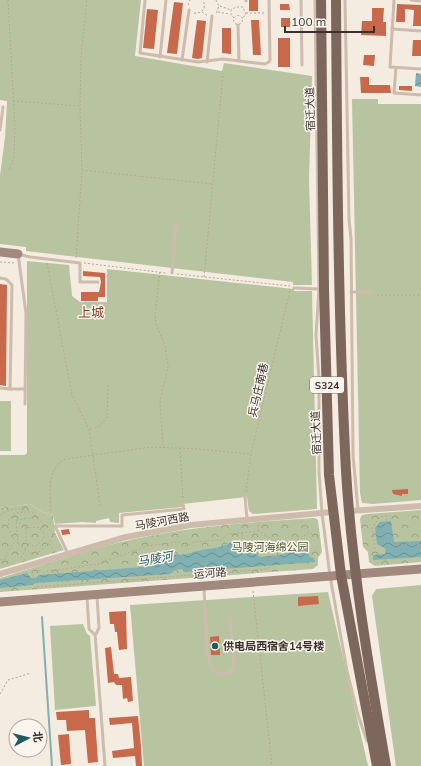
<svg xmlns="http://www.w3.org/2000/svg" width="421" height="766" viewBox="0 0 421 766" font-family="Mulish,'Noto Sans SC',sans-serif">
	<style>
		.grass { fill: #b8c4a0 }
		.park { fill: url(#park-crowns) }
		.water { fill: url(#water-waves) }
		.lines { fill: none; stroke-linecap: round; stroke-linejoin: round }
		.stream { stroke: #7fb0b2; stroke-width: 2 }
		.building { fill: #c8694b }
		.path { stroke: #b9a596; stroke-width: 1; stroke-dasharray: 2 2; stroke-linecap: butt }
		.lane { stroke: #cdbbac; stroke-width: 3 }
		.street { stroke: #cdbbac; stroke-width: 6 }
		.secondary { stroke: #a18a7d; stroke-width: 9 }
		.primary { stroke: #7d675c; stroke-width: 10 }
		.poi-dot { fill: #1f5a5e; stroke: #fbf5ee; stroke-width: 1.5 }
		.labels { text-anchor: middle; stroke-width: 3; stroke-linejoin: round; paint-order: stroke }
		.shield { fill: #fbf5ee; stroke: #756b66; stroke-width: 1 }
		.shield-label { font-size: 10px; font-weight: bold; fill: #3b302b }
		.street-label { font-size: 11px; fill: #3b302b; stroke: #fbf5ee }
		.park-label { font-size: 11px; fill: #4a5a2e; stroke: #fbf5ee }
		.poi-label { font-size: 11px; font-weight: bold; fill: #3b302b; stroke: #fbf5ee; text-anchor: start }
		.water-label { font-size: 12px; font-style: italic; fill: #1f5a5e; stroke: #fbf5ee }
		.quarter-label { font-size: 13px; fill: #8c3b22; stroke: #fbf5ee }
	</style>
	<defs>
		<pattern id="park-crowns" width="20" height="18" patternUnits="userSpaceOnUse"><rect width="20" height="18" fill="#b8c4a0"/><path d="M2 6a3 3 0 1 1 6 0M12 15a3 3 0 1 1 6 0" fill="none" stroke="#97a083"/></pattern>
		<pattern id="water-waves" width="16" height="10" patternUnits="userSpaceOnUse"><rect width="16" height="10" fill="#7fb0b2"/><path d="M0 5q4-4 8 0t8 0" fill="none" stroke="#699091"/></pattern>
	</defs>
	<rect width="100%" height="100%" fill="#f4ebe1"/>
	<g class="grass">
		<polygon points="0,0 141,0 135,56 222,71 224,63 312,76 309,179 312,285 293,285 293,282 26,251 26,247 0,244 0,175 5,138 7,101 0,100"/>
		<polygon points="352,99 378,99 378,104 421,104 421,500 373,504 362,503 360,493"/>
		<polygon points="27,261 69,265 72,296 80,302 107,302 107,269 294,289 294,291 312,291 317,509 253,514 249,511 247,497 182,504 182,507 119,513 119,523 110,522 109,518 96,521 96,523 82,522 55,524 53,515 42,512 30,504 0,508 0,455 25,455 27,453"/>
		<rect x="0" y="401" width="11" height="50"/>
		<polygon points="421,585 421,766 396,766 372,596 376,589"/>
		<polygon points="328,592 368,766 144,766 130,605"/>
		<polygon points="83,624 87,634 90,636 96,706 55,710 50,626"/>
	</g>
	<g class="park">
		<polygon points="30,504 42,512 53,515 55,533 64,550 0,569 0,508"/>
		<polygon points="421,510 421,562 375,566 369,562 368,552 363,547 360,519 362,515 367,514"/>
		<path d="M315 518 318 520 322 552 318 558V565L313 569 0 592V578C44 565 89 549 134 539 194 526 254 522 315 518Z"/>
	</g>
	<g class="water">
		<polygon points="416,73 421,74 421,87 415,86"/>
		<polygon points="391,521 394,542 421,541 421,557 373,560 373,555 385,554 386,549 377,544 375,528 380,522"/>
		<path d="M232 542 240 543 260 557 280 555 284 552 286 554 289 552 292 553 308 552 310 557 314 558 315 562 184 572 182 569 172 570 171 574 35 583 32 585 0 588V580L27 573 31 578H35L39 575 143 567 146 564 152 563 167 549 172 554C184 556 191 553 202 550 213 548 222 548 232 542Z"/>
	</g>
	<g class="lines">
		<polyline class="stream" points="42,617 52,766"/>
	</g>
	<g class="building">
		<rect x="249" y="0" width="9" height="11"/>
		<polygon points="174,2 183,3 177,54 167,53"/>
		<polygon points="280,4 289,4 290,10 280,10"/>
		<polygon points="397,4 421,5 421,26 413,26 414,10 405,9 405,22 396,22"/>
		<polygon points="372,8 384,8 383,22 386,22 386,36 361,35 362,21 372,21"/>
		<polygon points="147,9 158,10 154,49 143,48"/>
		<rect x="281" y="18" width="9" height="9"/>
		<polygon points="197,20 206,21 202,58 198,59 192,58"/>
		<polygon points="251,20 259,20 261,55 253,55"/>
		<polygon points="222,28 231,28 231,54 222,53"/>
		<rect x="278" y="38" width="12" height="29"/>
		<polygon points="413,40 421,40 421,56 412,56"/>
		<polygon points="364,55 375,55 374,66 363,65"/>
		<polygon points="360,77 369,77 369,85 390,85 391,93 361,93"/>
		<polygon points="399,86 412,86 412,91 399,90"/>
		<polygon points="83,271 105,273 105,297 98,297 98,301 81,301 81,292 99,292 101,282 100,277 83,276"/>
		<polygon points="0,284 7,285 6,386 0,385"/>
		<polygon points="408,489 408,494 402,494 402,496 393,494 392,490"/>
		<polygon points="69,529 70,534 62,535 61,530"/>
		<polygon points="318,596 319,604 298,606 298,597"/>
		<polygon points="126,611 127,649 119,650 117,632 115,632 114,624 110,624 109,612"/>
		<polygon points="219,636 220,655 211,655 210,637"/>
		<polygon points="111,647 114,674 118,674 119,678 131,677 133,701 128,702 127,698 123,699 122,685 116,685 114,682 108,683 105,648"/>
		<polygon points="89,710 89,718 95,718 98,762 88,763 85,730 67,731 66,720 57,720 56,712"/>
		<polygon points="138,716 141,746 142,766 136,766 135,756 113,758 112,751 134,748 132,723 110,725 109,718"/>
		<polygon points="69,734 71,764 61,765 58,735"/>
	</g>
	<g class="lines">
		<g class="path">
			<polyline points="8,0 15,127 14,157 9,171"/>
			<polyline points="216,0 219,6 216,14"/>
			<polyline points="188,5 190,0"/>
			<polyline points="220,6 231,10"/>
			<polyline points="202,12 208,16"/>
			<polyline points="218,12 229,14"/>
			<path d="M194 13C202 14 207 8 203 0"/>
			<polyline points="246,13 265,13"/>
			<circle cx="238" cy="20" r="4.5"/>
			<polyline points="234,18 231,15 231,10 236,7 243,7 246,15 242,18"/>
			<polyline points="13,101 79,106"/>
			<polyline points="82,170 212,184"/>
			<polyline points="76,258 82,170 80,106 81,56 87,0"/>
			<polyline points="0,262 15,263"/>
			<polyline points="47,263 72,395 89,429 100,505"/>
			<polyline points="84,263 166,273"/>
			<polyline points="160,272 155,315 156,324 165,346 168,367 160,401 163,446"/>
			<polyline points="177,274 290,286"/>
			<polyline points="204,277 223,73"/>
			<polyline points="377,295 421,295"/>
			<polyline points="90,429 98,427 107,418 108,384"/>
			<polyline points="180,448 183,499"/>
			<polyline points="246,492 251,454 290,290"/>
			<path d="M51 511C50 492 46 468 66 459L151 447 198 449 251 454"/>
			<path d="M24 512H32L52 533V539L41 551 32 554C19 545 6 538 9 519L15 513Z"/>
			<path d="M0 515C8 509 20 507 29 511"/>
			<polyline points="386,515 388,540 394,545 421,543"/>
			<polyline points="16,520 26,528 38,527 44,533 44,538 36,546 33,546 26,540 26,528"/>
			<polyline points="301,521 302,526 317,538 320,538"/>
			<path d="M258 525 259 531C279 544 288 550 309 532"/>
			<polyline points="40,529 45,525"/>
			<polyline points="242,533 242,538 259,550 280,548 284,543"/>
			<polyline points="18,544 16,520 36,517"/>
			<polyline points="49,544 55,552"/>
			<polyline points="417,544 421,547"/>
			<polyline points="25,549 29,544"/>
			<polyline points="375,549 372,528 380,517 385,516"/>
			<polyline points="0,560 6,559 6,554 14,543"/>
			<polyline points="25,560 21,557 26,550"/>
			<polyline points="39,570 42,572 98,564 147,546 179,542 184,546 190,545 193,542 221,540 228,534 259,531"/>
			<polyline points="32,571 38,587 268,569 289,542"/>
			<polyline points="253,591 272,766"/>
			<polyline points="0,694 8,680 31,673"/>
		</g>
		<g class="lane">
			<polyline points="145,0 140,53 198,62 223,59 265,64 269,62 270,60 269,0"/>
			<polyline points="246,0 246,1"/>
			<polyline points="301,0 302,65"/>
			<polyline points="315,0 319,289 316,335 319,379 319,472 322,513 330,576 347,671 358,715 367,741"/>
			<polyline points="345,0 349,219 351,239 353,455 358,510"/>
			<polyline points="394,0 390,67 421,69"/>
			<polyline points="411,0 421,1"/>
			<polyline points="238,25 239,61"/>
			<polyline points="392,29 421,31"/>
			<polyline points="160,57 166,0"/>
			<polyline points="182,60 189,10"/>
			<polyline points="207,62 212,16"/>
			<polyline points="396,68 394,93 421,95"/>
			<polyline points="0,130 3,107"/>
			<polyline points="172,273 176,223"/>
			<polyline points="0,278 6,279 12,285 10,389 0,388"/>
			<polyline points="294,288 319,289"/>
			<polyline points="351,292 371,292"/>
			<polyline points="10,389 25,389"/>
			<polyline points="25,404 26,313 18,254 30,257 80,263 80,282 98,282"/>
			<polyline points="245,497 247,519"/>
			<polyline points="68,554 55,526 122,526 122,515 184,509 183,504"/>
			<polyline points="204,588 207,653 212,670 221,674 230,673 234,667 230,616"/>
			<polyline points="87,597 89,629 94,634 96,634 99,628 97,596"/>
			<polyline points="95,634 105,766"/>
		</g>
		<g class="street">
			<polyline points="350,511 421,506"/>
			<polyline points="0,574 126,537 191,525 332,512"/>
		</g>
		<g class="secondary">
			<polyline points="0,252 18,254"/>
			<polyline points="0,602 421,569"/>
		</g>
		<g class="primary">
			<polyline points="321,0 324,289 329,475 341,575 377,766"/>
			<path d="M336 0C337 157 338 315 346 471 352 570 369 669 386 766"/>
		</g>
	</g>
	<circle class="poi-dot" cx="215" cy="646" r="4"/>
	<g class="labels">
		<rect class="shield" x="310" y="377" width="34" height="16" rx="3"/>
		<g class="shield-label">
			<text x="327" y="389">S324</text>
		</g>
		<g class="street-label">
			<text transform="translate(310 109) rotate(-91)" y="4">宿迁大道</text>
			<text transform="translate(258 390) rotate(-77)" y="4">兵马庄南巷</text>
			<text transform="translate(316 433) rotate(-92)" y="4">宿迁大道</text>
			<text transform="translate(162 521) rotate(-10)" y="4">马陵河西路</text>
			<text transform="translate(210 573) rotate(-4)" y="4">运河路</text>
		</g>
		<g class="park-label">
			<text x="270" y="551">马陵河海绵公园</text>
		</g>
		<g class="poi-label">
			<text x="223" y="650">供电局西宿舍14号楼</text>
		</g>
		<g class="water-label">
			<text transform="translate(155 559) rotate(-10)" y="4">马陵河</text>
		</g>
		<g class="quarter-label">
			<text x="91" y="317">上城</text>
		</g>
	</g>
	<g transform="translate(28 738) rotate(83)"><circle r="19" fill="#fbf5ee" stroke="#aea6a0"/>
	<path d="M0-3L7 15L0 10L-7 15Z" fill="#1f5a5e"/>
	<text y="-6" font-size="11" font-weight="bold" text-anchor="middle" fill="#3b302b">北</text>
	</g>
	<path d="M285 26v6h89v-6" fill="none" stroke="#3b302b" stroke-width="2"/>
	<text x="291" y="26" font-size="12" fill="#3b302b" stroke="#fbf5ee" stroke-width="3" paint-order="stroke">100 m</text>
</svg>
